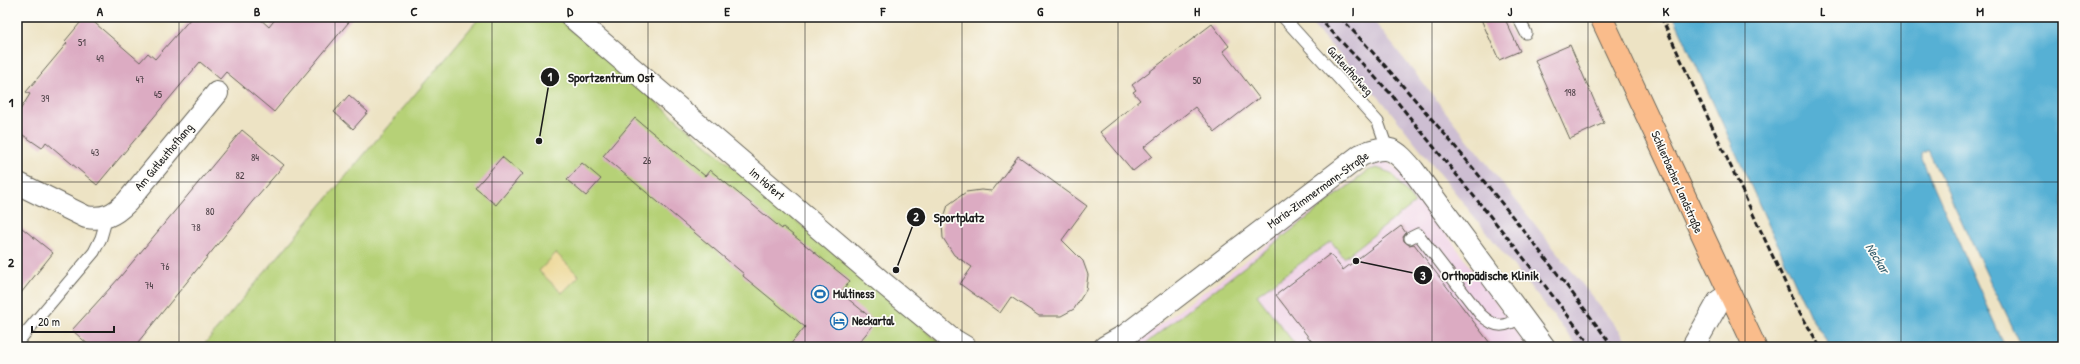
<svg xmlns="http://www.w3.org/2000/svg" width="2080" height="364" viewBox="0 0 2080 364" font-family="'Patrick Hand',sans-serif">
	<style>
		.built { fill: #efd0e6 }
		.industrial { fill: #cdbed2 }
		.green { fill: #b6d177; stroke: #69764a }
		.sand { fill: #eeda9e; stroke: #857b5d }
		.water { fill: #57b0d4; stroke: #3a6678 }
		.building { fill: #dcabc2 }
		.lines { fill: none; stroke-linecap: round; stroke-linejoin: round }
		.service-casing { stroke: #656257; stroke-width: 13 }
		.minor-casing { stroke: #656257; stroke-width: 24 }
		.primary-casing { stroke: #656257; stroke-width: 24 }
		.service { stroke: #fff; stroke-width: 11 }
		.minor { stroke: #fff; stroke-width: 22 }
		.primary { stroke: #fabc8b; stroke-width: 22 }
		.rail { stroke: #1c1c1c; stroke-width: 3; stroke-dasharray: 6 3; stroke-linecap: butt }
		.grid { fill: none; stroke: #1c1c1c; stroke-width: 1; stroke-opacity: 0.55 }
		.labels { text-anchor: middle; stroke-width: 3.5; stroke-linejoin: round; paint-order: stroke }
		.number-label { font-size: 10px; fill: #4c4046 }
		.street-label { font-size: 12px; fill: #1c1c1c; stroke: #fdfcf7 }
		.poi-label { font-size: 12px; font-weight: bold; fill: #1c1c1c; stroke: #fdfcf7; text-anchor: start }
		.water-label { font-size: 13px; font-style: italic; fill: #375f6f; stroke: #fdfcf7 }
		.leader { fill: none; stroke: #1c1c1c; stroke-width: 1.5 }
		.callout-dot { fill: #1c1c1c; stroke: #fdfcf7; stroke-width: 1.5 }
		.mark-label { font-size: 12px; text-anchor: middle; font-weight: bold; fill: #fff }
		.callout-label { font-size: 13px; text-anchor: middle; font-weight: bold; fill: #1c1c1c; stroke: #fdfcf7; stroke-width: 3.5; stroke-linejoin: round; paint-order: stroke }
		.neatline { fill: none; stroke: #1c1c1c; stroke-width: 1.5 }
		.grid-label { font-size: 13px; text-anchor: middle; font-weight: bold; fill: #1c1c1c }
	</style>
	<rect width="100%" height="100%" fill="#fdfcf7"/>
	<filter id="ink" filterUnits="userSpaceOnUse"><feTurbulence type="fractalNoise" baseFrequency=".025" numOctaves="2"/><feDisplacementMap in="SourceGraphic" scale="8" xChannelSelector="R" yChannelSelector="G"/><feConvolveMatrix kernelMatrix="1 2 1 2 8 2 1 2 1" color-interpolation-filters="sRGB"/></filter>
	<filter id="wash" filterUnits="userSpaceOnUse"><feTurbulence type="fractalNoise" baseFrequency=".012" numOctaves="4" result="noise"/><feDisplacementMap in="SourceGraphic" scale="16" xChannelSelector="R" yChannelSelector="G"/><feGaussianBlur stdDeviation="0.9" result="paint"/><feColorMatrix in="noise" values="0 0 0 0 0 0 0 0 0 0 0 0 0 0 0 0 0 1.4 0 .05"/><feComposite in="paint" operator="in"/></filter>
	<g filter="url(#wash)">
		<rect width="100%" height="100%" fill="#ede3c4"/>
		<polygon class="built" points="1383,158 1405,176 1528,347 1130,347"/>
		<polygon class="industrial" points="1305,17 1371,17 1373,20 1632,347 1578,347 1383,102"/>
		<g class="green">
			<polygon points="480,17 556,17 945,347 202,347"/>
			<polygon points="1377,168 1391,173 1415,203 1344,258 1331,241 1257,295 1297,347 1141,347 1369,170"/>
		</g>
		<polygon class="sand" points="556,253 579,276 562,293 539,271"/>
		<polygon class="water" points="1674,17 2063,17 2063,347 2021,347 1928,150 1922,154 1922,159 2005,347 1830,347 1810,316"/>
		<g id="blocks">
			<g class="building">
				<polygon points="85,17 88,17 140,62 148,53 155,59 192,17 258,17 269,27 277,17 353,17 274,112 226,72 220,79 200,62 97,185 46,142 42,148 17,131 17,115 30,94 26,92 67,43 65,41"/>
				<polygon points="1480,17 1504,17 1520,51 1499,60"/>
				<polygon points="1212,24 1229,46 1223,51 1259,98 1215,132 1195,107 1144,147 1152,156 1133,171 1100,132 1140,100 1133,92 1136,90 1132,85"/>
				<polygon points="1570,45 1604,123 1570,139 1535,60"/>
				<polygon points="349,95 368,112 353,129 334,112"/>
				<polygon points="635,118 705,176 710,170 782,229 783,227 850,281 841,293 876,322 855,347 788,347 805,327 743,276 744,274 603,156"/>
				<polygon points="242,130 284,165 252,202 134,347 91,347 72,330 120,277"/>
				<polygon points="1018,156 1087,206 1062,240 1083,261 1088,275 1086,290 1074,309 1061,316 1039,316 1011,297 1000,313 960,284 972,267 954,255 943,238 942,224 948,205 966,192 981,190 992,191"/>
				<polygon points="502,157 522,174 496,205 475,188"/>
				<polygon points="582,163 601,179 586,196 567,180"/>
				<polygon points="17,224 53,253 17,298"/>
				<polygon points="1401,226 1406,233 1403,237 1404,241 1409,245 1414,244 1493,347 1316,347 1276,295 1330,254 1343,270"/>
			</g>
		</g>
	</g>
	<g filter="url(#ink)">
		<use href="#blocks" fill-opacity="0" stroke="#656257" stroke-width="1"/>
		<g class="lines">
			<defs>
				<g id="service">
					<polyline points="1283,17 1378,122 1387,148"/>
					<polyline points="1518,17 1526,33"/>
					<path d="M1410 238 1418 234 1480 314C1497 330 1504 327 1523 317"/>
					<polyline points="17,343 94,252 101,238 107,217"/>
				</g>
				<g id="minor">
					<polyline points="572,17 883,283 950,338 965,347"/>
					<path d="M17 183 86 217C104 220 114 215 127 202L217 93"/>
					<path d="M1105 347 1126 335 1361 155C1389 143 1395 149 1413 170L1544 347"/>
					<polyline points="1693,347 1719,301 1730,294"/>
				</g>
				<polyline id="primary" points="1601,17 1755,347"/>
			</defs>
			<use href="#service" class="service-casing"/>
			<use href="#minor" class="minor-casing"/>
			<use href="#primary" class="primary-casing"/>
			<use href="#service" class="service"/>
			<use href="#minor" class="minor"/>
			<use href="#primary" class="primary"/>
			<g class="rail">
				<polyline points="1318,17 1390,93 1516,248 1592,347"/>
				<path d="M1340 17C1438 121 1528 233 1613 347"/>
				<polyline points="1661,17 1795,304 1820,347"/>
			</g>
		</g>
	</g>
	<path class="grid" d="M179 17V347M335 17V347M492 17V347M648 17V347M805 17V347M962 17V347M1118 17V347M1275 17V347M1432 17V347M1588 17V347M1745 17V347M1901 17V347M17 182H2063"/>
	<defs>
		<symbol id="stadium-ring" viewBox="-11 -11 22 22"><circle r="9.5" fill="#fdfcf7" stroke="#1f6fb2" stroke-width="1.5"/><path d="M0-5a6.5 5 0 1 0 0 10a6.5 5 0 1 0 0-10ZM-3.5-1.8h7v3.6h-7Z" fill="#1f6fb2"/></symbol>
		<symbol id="hotel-ring" viewBox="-11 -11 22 22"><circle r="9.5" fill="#fdfcf7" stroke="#1f6fb2" stroke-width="1.5"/><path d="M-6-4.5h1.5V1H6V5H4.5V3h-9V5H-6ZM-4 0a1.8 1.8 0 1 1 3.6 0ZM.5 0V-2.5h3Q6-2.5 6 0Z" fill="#1f6fb2"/></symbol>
	</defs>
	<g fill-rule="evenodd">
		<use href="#stadium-ring" x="810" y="284" width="20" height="20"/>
		<use href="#hotel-ring" x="829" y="311" width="20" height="20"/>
	</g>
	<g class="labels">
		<g class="number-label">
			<text x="82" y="46">51</text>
			<text x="100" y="62">49</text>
			<text x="140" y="83">47</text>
			<text x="1197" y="84">50</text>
			<text x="1570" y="96">198</text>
			<text x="158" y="98">45</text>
			<text x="45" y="102">39</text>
			<text x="95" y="156">43</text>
			<text x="255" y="161">84</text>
			<text x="647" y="164">26</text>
			<text x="240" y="179">82</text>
			<text x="210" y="215">80</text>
			<text x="196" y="231">78</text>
			<text x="165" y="270">76</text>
			<text x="149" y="289">74</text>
		</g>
		<g class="street-label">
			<text transform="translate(1350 71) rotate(48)" y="4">Gutleuthofweg</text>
			<text transform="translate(164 157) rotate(-50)" y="4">Am Gutleuthofhang</text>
			<text transform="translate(1677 182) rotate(66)" y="4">Schlierbacher Landstraße</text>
			<text transform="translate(767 184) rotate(41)" y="4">Im Hofert</text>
			<text transform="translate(1318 190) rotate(-36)" y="4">Maria-Zimmermann-Straße</text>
		</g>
		<g class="poi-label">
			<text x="833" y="298">Multiness</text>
			<text x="852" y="325">Neckartal</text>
		</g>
		<g class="water-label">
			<text transform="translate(1878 258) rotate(58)" y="5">Neckar</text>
		</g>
	</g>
	<path class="leader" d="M539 141L550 77M896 270L916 217M1356 261L1423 275"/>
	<g class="callout-dot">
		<circle cx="539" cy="141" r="4"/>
		<circle cx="896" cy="270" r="4"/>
		<circle cx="1356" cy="261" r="4"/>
		<circle cx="550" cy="77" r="10"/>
		<circle cx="916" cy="217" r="10"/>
		<circle cx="1423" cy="275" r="10"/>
	</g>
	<g class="mark-label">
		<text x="550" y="81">1</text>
		<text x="916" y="221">2</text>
		<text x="1423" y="280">3</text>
	</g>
	<g class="callout-label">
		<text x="611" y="82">Sportzentrum Ost</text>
		<text x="959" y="222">Sportplatz</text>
		<text x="1490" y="280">Orthopädische Klinik</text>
	</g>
	<rect width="2080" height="364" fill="none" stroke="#fdfcf7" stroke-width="44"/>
	<path d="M32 326v6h82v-6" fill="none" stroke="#1c1c1c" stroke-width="2"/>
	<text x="38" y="326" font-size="12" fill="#1c1c1c" stroke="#fdfcf7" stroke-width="3" paint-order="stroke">20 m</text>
	<rect x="22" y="22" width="2036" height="320" class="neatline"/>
	<g class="grid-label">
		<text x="100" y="16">A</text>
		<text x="257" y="16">B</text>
		<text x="414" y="16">C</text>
		<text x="570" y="16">D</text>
		<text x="727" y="16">E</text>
		<text x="883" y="16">F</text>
		<text x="1040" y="16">G</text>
		<text x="1197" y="16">H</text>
		<text x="1353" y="16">I</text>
		<text x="1510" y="16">J</text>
		<text x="1666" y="16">K</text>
		<text x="1823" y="16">L</text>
		<text x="1980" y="16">M</text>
		<text x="11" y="107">1</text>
		<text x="11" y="267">2</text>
	</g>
</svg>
